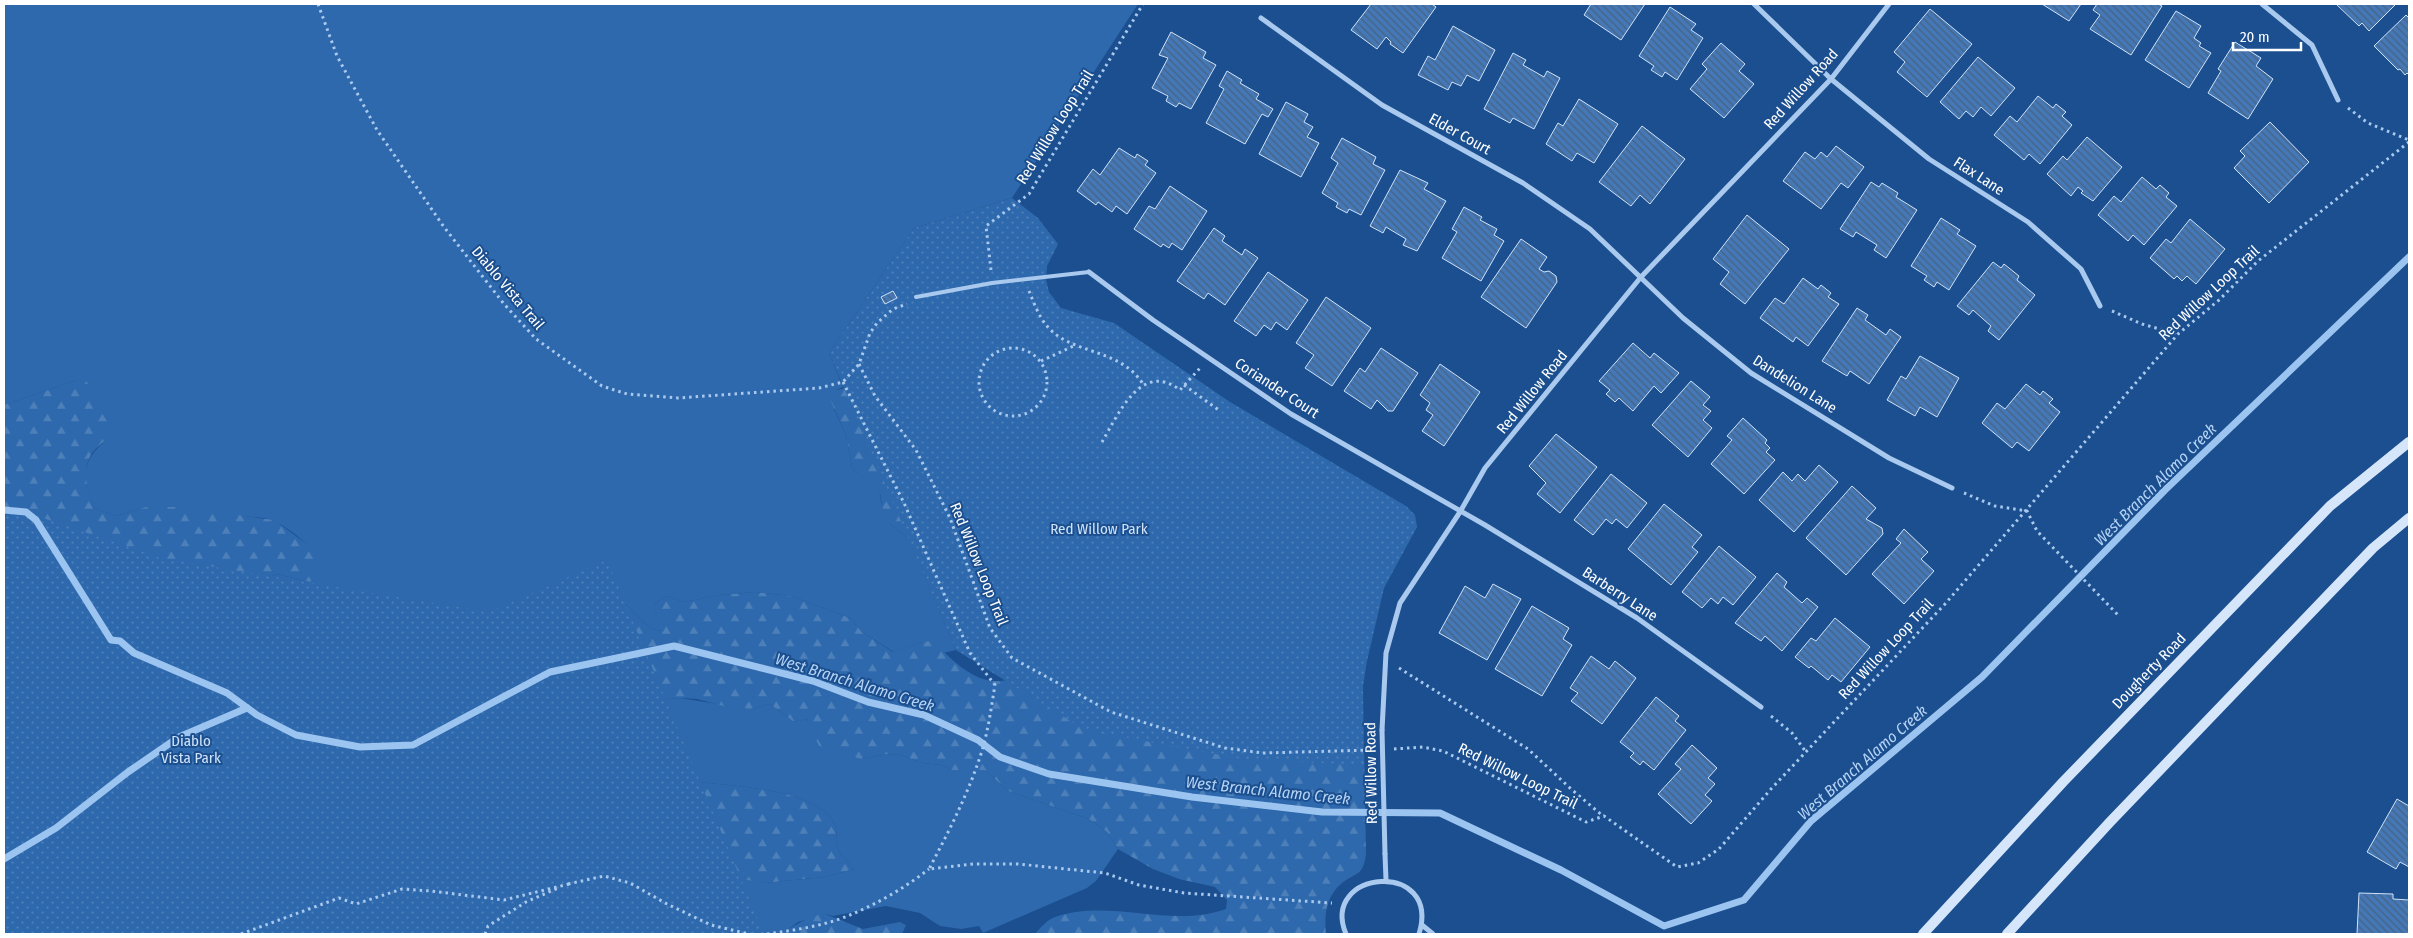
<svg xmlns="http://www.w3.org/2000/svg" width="2413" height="938" viewBox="0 0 2413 938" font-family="'Fira Sans Condensed',sans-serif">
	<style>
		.grass { fill: #2e69ad }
		.forest { fill: url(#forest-firs) }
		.park { fill: url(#park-dots) }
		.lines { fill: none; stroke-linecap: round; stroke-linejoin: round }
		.stream { stroke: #9cc4f0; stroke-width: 7 }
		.building { fill: url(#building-back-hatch); stroke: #cfe3fa }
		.path { stroke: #a9c9ee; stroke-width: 3; stroke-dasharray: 2.5 4; stroke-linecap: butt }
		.lane { stroke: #a9c9ee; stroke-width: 4 }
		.street { stroke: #a9c9ee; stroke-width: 5 }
		.secondary { stroke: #d6e6fa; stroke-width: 10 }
		.street-bridge { stroke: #a9c9ee; stroke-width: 5 }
		.labels { text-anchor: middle; stroke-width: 4; stroke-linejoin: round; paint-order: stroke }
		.street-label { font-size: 15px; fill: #fff; stroke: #1b4f8f }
		.park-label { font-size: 15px; fill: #cfe3fa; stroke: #1b4f8f }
		.water-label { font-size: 16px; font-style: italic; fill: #b5d3f5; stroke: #1b4f8f }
	</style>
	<defs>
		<pattern id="forest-firs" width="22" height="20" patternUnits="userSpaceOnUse" patternTransform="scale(1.25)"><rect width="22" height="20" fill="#2e69ad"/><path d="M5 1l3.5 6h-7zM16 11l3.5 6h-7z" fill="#4d80b9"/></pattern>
		<pattern id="park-dots" width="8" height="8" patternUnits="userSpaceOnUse" patternTransform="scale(1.25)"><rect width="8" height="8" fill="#2e69ad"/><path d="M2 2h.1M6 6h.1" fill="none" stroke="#4d80b9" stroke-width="1.8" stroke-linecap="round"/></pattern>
		<pattern id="building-back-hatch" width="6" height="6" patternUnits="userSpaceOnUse" patternTransform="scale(1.25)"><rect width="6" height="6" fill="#4478b7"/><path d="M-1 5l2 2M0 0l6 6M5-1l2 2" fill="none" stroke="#486282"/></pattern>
	</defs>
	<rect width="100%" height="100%" fill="#1b4f8f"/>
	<g class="grass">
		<path d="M4 4H1138L1012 198 914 228 829 353 843 387 836 390 834 409 846 435 852 467 854 471 872 481 880 493 881 502 890 524 909 539 956 650 943 653 922 642 894 652 862 632 850 618 791 596 756 592 719 595 684 602 666 596 654 604 662 631 651 629 624 603 557 627 257 581 277 574 310 582 307 544C294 533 281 522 264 518L146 507 116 516 94 508C84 480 79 464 103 443L77 380 4 405Z"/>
		<path d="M680 698 750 709 770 704 794 722 807 719 817 738 861 759 887 754 901 755 922 763 942 765 952 770H985L1008 791 1089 819 1107 832 1118 849 1096 881 1087 888 983 933 979 926 961 929 940 926 920 913 886 906 833 916 825 914 798 922 785 932 776 934H758L639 850 764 883 824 877 854 869C849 863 840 855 838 848 835 837 839 829 832 819 808 786 720 786 683 780L650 701Z"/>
	</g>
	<g class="forest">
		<path d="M77 380 87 382C96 396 109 410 110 427 111 439 96 446 91 455 81 471 88 491 94 508L116 516 146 507H183L274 520 307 544 316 555 317 574 310 582 277 574 257 581 298 629 624 603 651 629 661 631 654 604 666 596 684 602 719 595 756 592 791 596 850 618 862 632 893 652 922 642 934 641C952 662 983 691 1012 678L922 567 909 539 890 524 884 516 880 493 872 482 854 471 852 467 846 435 830 399 836 390 850 387 1364 747 1366 854C1363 876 1357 872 1342 883 1326 896 1324 915 1326 934H1035C1040 928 1047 920 1055 917 1110 898 1171 929 1226 909L1227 900 1215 887 1179 879 1153 869 1118 849 1107 832 1089 819 1008 791 985 770H952L942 765 922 763 901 755 887 754 861 759 819 746 807 719 794 722 770 704 750 709 724 706 697 699 680 698 650 701 4 934V405Z"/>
		<path d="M683 780C720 786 808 786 832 819 839 829 835 837 838 848 840 855 849 863 854 869L824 877 764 883 726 876Z"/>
		<path d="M825 914 863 929 900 922 906 925 902 934H776C795 929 803 916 825 914Z"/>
	</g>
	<g class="park">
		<polygon points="1012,198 1038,218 1058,244 1047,266 1046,280 1049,292 1061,308 1114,323 1230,402 1406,506 1415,515 1417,527 1384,588 1367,661 1363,686 1364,765 1242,759 1085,730 956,650 829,353 914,228"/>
		<polygon points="4,511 26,512 160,558 489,612 607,560 764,934 4,934"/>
	</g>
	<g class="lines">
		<g class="stream">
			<polyline points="4,510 26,512 36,520 111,640 120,641 134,653 227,693 257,715 296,735 360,747 413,745 550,672 674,646 813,681 868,702 924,715 978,740 1000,757 1049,774 1192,797 1322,812 1440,813 1561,870 1664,926 1744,900 1811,821 1982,677 2165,490 2409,257"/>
			<polyline points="4,859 56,828 128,772 179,737 247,708"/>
		</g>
	</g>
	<g class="building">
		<polygon points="1371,4 1432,4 1436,7 1403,53 1390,44 1391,42 1386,37 1377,49 1351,30"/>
		<polygon points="1591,4 1645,4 1621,40 1584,15"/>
		<polygon points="2042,4 2081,4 2069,21"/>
		<polygon points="2097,4 2158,4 2162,6 2131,55 2090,29 2100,15 2093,10"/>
		<polygon points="2336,4 2396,4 2369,31 2362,23 2359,26"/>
		<polygon points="1670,7 1696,24 1691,30 1703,38 1677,80 1665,72 1662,77 1651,70 1654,66 1639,56"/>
		<polygon points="1930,9 1972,44 1927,97 1897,72 1905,62 1894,52"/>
		<polygon points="2176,11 2201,26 2194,38 2201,43 2199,46 2211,53 2189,88 2145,60"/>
		<polygon points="2406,15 2409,18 2409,75 2407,73 2405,75 2400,69 2398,70 2374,46"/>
		<polygon points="1453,26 1495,50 1479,81 1467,75 1461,86 1452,82 1448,90 1418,75 1428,56 1435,60"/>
		<polygon points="1171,32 1206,52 1203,58 1216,65 1191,109 1179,103 1176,107 1166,101 1168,96 1152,88 1168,58 1159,55"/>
		<polygon points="2235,42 2261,58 2256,66 2273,79 2248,119 2208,93 2221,71 2218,69"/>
		<polygon points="1721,43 1745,64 1739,71 1754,84 1724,118 1690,89 1707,69 1702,64"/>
		<polygon points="1513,53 1526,60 1523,65 1544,77 1547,71 1560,78 1534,129 1513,118 1510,123 1484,109"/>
		<polygon points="1978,57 2015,88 1991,116 1981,107 1973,117 1966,111 1959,119 1940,102"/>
		<polygon points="1227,71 1242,80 1240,83 1259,94 1256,99 1273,109 1268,117 1262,114 1245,144 1206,123 1224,89 1219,86"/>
		<polygon points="2038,96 2053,108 2056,104 2066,112 2062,116 2072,125 2040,164 2029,154 2024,160 1994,135 2010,116 2017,122"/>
		<polygon points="1579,99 1618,124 1594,163 1577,153 1572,161 1546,144 1558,123 1563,126"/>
		<polygon points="1286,102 1308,114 1304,122 1313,127 1307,137 1319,143 1301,177 1259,154"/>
		<polygon points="2270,122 2309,162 2269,203 2234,168 2245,156 2240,151"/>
		<polygon points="1642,126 1685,159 1650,204 1640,195 1631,206 1599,182"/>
		<polygon points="2087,137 2122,167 2093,201 2081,193 2083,191 2078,187 2071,196 2047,174 2063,156 2067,160"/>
		<polygon points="1342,138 1376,157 1373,164 1385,170 1361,215 1349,209 1347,213 1336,207 1338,203 1322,193 1338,163 1331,158"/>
		<polygon points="1836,146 1864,167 1848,188 1841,183 1821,209 1783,181 1805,152 1815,159 1821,152 1827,157"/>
		<polygon points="1119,148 1135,158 1137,154 1148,161 1145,165 1156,173 1127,214 1116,206 1112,212 1098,202 1096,205 1077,191 1093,169 1100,175"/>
		<polygon points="1400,170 1428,183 1424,189 1446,201 1417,251 1403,245 1406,239 1386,227 1383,233 1370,226"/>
		<polygon points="2142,177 2156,189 2160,185 2169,193 2166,197 2177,206 2144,245 2133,235 2128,241 2098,215 2114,196 2121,202"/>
		<polygon points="1871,182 1879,187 1882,183 1898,193 1896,197 1917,210 1886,258 1874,250 1877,245 1856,232 1853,237 1840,229"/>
		<polygon points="1170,186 1207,211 1182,250 1172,243 1169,248 1163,244 1161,247 1134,229 1149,206 1155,209"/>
		<polygon points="1464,207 1482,217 1480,220 1497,229 1494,235 1504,241 1481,281 1442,258 1457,232 1452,229"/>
		<polygon points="1747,215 1789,249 1745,304 1720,284 1729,272 1713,259"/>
		<polygon points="1941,218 1960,230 1957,234 1976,246 1949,290 1937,282 1934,287 1924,280 1927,276 1911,266"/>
		<polygon points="2190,219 2225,249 2196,284 2187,276 2182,281 2177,276 2174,279 2150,258 2166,239 2171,243"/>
		<polygon points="1214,228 1225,236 1222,241 1242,255 1245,249 1258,258 1225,305 1208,293 1204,299 1177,281"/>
		<polygon points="1521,239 1547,257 1539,269 1544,272 1549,271 1556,276 1557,282 1526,328 1481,297"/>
		<polygon points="1993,262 2001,268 2004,264 2019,276 2017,280 2035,295 1999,340 1988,331 1991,326 1973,310 1969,315 1957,306"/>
		<polygon points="1268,272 1308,300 1287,330 1276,322 1271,330 1264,325 1256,336 1234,321"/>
		<polygon points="1803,278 1818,289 1821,285 1831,293 1828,297 1839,304 1808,346 1796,337 1793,342 1760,318 1775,298 1784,304"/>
		<polygon points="893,291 897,298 885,304 881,297"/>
		<polygon points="1326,297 1371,328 1332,386 1305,368 1314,355 1296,343"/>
		<polygon points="1857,308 1868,315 1865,320 1886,335 1890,329 1901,337 1869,384 1850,371 1847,376 1822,361"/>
		<polygon points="1633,343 1650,358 1654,353 1679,373 1661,393 1654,386 1633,411 1619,398 1615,402 1606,394 1610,390 1599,381"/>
		<polygon points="1381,348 1418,373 1393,411 1388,411 1377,400 1371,409 1344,391 1360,368 1365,372"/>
		<polygon points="1920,356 1959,378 1937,417 1920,407 1915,416 1887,400 1901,376 1906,379"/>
		<polygon points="1440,364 1480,392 1444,446 1422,431 1433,415 1426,410 1430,403 1420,395"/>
		<polygon points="1691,381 1710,397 1703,405 1711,411 1703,420 1712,428 1688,457 1652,425"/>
		<polygon points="2026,384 2040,395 2043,391 2053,399 2049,403 2060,412 2029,451 2017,442 2012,448 1982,423 1997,403 2005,409"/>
		<polygon points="1743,418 1767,440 1765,443 1770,448 1766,452 1775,460 1744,494 1711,464 1732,440 1727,436"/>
		<polygon points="1556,434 1597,467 1560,513 1537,494 1546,483 1529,466"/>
		<polygon points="1819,465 1838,482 1794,532 1759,500 1783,472 1792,481 1798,474 1805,481"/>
		<polygon points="1611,474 1647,503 1627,528 1616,519 1612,524 1606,519 1593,535 1574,520"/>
		<polygon points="1852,486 1876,508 1866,519 1882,528 1883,534 1846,575 1806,538"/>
		<polygon points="1664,504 1702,535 1692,547 1698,552 1671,585 1628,549"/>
		<polygon points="1904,529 1928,552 1921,559 1934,571 1904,604 1872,574 1901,543 1896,539"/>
		<polygon points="1719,546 1756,577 1733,605 1723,597 1718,604 1711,598 1702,608 1682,592"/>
		<polygon points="1777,573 1787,582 1784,587 1802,603 1807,598 1818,607 1782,651 1765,636 1761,641 1735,623"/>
		<polygon points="1493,584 1521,599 1487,660 1439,633 1465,586 1485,598"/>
		<polygon points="1532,606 1569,628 1563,639 1572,645 1542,696 1495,669"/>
		<polygon points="1835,618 1870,647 1841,682 1832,675 1828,680 1811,666 1809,668 1795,657 1811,638 1816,641"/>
		<polygon points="1591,656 1609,669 1615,661 1636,678 1602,724 1571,701 1578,693 1570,688"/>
		<polygon points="1656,697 1679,716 1675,721 1686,730 1654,770 1643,761 1640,765 1630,757 1634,753 1620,742"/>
		<polygon points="1692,745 1717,768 1708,778 1715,784 1705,795 1712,801 1691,824 1658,794 1681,769 1675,764"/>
		<polygon points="2397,799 2409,806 2409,867 2400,862 2396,869 2367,852"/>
		<polygon points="2359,893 2393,894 2393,899 2409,900 2409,934 2357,934"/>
	</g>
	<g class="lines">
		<g class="path">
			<polyline points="318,4 337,56 377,130 444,227 504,304 536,339 602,386 627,394 678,398 819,388 843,382 859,364 870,333 877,323 893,309 907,304"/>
			<polyline points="2348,108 2368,123 2409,140"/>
			<polyline points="991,270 986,226 1029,194 1143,4"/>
			<path d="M1029 291C1034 303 1039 317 1047 326 1071 355 1119 347 1143 384"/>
			<polyline points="2112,311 2142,324 2177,334"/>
			<circle cx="1013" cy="382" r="34"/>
			<polyline points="1041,361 1076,345"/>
			<polyline points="859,364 875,396 916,450 950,518 990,628 1012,658 1111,712 1225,748 1263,753 1371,750"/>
			<path d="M843 382 904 503 970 653 995 685C991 709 988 733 980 757 967 796 948 833 929 869L973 864H1018L1105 873 1139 885 1184 893 1332 903"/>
			<polyline points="1184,385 1220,411"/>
			<path d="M1102 442C1118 415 1141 360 1180 390L1201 367"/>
			<polyline points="1964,493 1995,506 2027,511 2037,531 2118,615"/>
			<polyline points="1399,668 1528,749 1571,789 1603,816"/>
			<polyline points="1771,716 1792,733 1806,752"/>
			<polyline points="1394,749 1423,747 1443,751 1586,822 1604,816 1677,867 1698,863 1719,849 1771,789 1945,604 2178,334 2219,300 2258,261 2409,142"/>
			<polyline points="568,884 604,876 630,883 667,904 711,925 749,934"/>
			<polyline points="241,934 339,898 356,904 402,889 431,891 504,900 569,884"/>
			<polyline points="485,934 488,926 526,902 558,888"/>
			<path d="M767 934C795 930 824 926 850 915 877 904 906 887 929 869"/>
		</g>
		<polyline class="lane" points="916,297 992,283 1089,272"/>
		<g class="street">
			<polyline points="1754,4 1831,79 1929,159 2028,222 2081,269 2100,306"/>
			<polyline points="2262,4 2312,45 2338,100"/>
			<polyline points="1261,18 1382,105 1523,183 1590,229 1683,318 1751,373 1889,458 1952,488"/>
			<polyline points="1089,272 1153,320 1291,414 1485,525 1637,618 1761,707"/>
			<polyline points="1382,730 1386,653 1400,603 1460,512 1485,468 1641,277 1831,79 1889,4"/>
			<polyline points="1385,854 1386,880"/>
			<polyline points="1422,925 1433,934"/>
			<path d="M1346 934C1319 869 1442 859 1419 934"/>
		</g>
		<g class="secondary">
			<polyline points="1923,934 2063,782 2330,506 2409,442"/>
			<polyline points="2007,934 2110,822 2373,548 2409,518"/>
		</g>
		<polyline class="street-bridge" points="1382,730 1385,854"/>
	</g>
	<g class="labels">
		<g class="street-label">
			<text transform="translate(1801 89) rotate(-48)" y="5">Red Willow Road</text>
			<text transform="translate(1055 127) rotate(-58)" y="5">Red Willow Loop Trail</text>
			<text transform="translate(1460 134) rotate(29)" y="5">Elder Court</text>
			<text transform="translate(1979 176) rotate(33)" y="5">Flax Lane</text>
			<text transform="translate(508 288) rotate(50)" y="5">Diablo Vista Trail</text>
			<text transform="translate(2209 293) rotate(-43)" y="5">Red Willow Loop Trail</text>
			<text transform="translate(1795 384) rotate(32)" y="5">Dandelion Lane</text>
			<text transform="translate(1277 388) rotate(33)" y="5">Coriander Court</text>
			<text transform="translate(1532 392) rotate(-51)" y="5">Red Willow Road</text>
			<text transform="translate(979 564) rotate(68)" y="5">Red Willow Loop Trail</text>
			<text transform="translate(1620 594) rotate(33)" y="5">Barberry Lane</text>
			<text transform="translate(1886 649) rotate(-47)" y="5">Red Willow Loop Trail</text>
			<text transform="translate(2149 671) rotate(-46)" y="5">Dougherty Road</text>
			<text transform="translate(1371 773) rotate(-91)" y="5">Red Willow Road</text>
			<text transform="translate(1518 776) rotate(26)" y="5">Red Willow Loop Trail</text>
		</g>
		<g class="park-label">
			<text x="1099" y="534">Red Willow Park</text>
			<text x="191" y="746">Diablo<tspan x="191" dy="17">Vista Park</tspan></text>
		</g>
		<g class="water-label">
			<text transform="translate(2155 484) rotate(-45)" y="6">West Branch Alamo Creek</text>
			<text transform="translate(855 682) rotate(17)" y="6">West Branch Alamo Creek</text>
			<text transform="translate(1862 762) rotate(-41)" y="6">West Branch Alamo Creek</text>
			<text transform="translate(1268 790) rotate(6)" y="6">West Branch Alamo Creek</text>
		</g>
	</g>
	<rect width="2413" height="938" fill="none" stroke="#ffffff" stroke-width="10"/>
	<path d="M2233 42v8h68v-8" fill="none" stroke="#ffffff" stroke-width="2.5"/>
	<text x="2240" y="42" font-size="15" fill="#ffffff" stroke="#1b4f8f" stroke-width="4" paint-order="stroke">20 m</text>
</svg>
